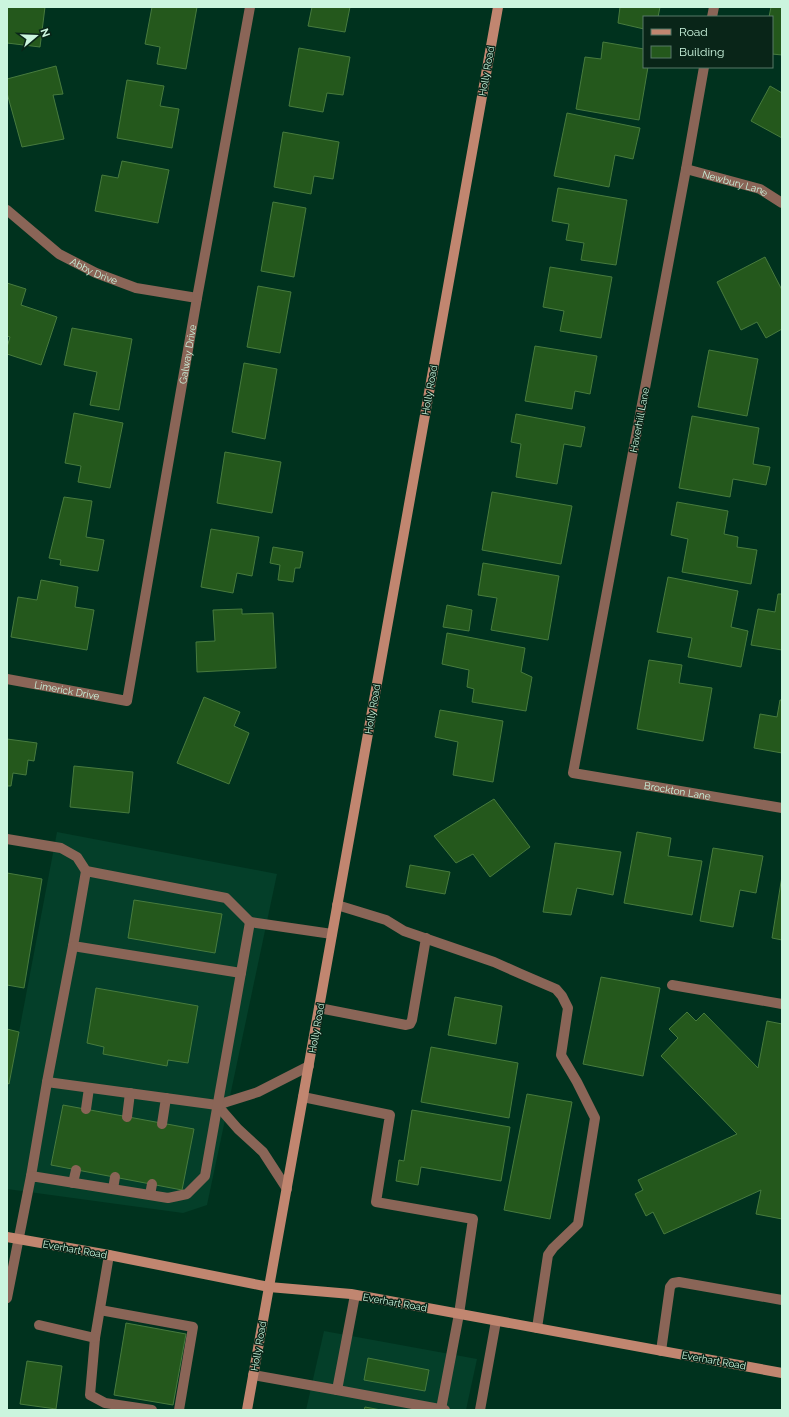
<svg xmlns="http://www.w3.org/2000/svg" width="789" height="1417" viewBox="0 0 789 1417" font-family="Raleway,sans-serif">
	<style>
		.built { fill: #043f29 }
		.building { fill: #24581c; stroke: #477b3e }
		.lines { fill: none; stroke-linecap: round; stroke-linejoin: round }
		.lane { stroke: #8a6557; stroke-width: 10 }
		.street { stroke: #8a6557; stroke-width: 10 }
		.secondary { stroke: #c18670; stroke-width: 10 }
		.labels { text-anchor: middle; stroke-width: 3; stroke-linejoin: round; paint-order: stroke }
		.street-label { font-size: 10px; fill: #cbf5de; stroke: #092518 }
	</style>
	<rect width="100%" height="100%" fill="#00321e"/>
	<g class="built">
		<polygon points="57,832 277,874 207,1205 183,1213 7,1189 7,1095"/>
		<polygon points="324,1331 477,1359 466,1410 306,1410"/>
	</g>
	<g class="building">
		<polygon points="7,7 45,7 40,47 7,43"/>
		<polygon points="152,7 197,7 186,69 157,64 160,47 145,44"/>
		<polygon points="312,7 350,7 345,32 308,26"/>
		<polygon points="620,7 660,7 658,17 644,17 644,29 618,23"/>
		<polygon points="771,7 782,7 782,55 772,54 772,17 769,17"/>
		<polygon points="603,42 644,49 644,67 648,67 639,120 576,109 585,57 601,59"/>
		<polygon points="299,48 350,57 343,95 327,93 323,112 289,106"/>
		<polygon points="56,66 63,94 53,95 64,139 22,147 7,93 7,79"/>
		<polygon points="127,80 164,86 160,106 179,109 172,148 117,138"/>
		<polygon points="770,86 782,93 782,138 751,121"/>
		<polygon points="567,113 640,128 633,159 615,155 609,187 554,176"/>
		<polygon points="283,132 339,142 333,179 314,176 311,194 274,187"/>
		<polygon points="122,161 169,170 158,223 95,211 102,175 118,178"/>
		<polygon points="558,188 627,200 616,265 581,260 584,243 566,240 569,224 552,221"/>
		<polygon points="273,202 306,208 294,277 261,271"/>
		<polygon points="765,257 782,290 782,329 766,338 757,322 741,330 717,282"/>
		<polygon points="550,267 612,277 601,338 560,331 564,311 543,307"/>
		<polygon points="7,283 26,289 21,305 57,317 41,365 7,354 7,347 10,337 7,336"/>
		<polygon points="258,286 291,292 280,353 247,347"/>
		<polygon points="72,328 132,339 119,410 90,405 97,372 64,365"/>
		<polygon points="535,346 597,356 590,394 575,391 572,409 525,401"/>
		<polygon points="709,350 758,359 747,416 698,407"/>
		<polygon points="244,363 277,369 265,439 232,432"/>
		<polygon points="74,413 123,423 110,488 78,482 81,466 65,463"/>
		<polygon points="516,414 585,427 581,447 564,444 557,484 516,477 521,444 511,442"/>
		<polygon points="692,416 759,428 753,464 770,467 766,485 733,479 730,497 679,488"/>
		<polygon points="225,452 281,462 272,513 217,503"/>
		<polygon points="492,492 572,506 561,564 482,550"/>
		<polygon points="64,497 92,501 86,537 104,540 98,571 60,565 61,560 49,558"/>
		<polygon points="677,502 728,511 724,534 738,537 737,547 757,550 751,584 682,572 688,539 671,535"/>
		<polygon points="211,529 259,537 252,576 237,573 233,593 201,587"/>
		<polygon points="273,547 303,552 300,568 295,568 293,582 278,580 280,565 270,563"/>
		<polygon points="483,563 559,576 548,640 491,630 497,598 478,595"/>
		<polygon points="668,577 738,591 731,627 748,631 741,667 688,657 692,638 657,632"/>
		<polygon points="41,580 78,587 75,607 94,610 87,650 11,637 18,597 37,600"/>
		<polygon points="778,594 782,594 782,650 751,645 758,609 775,612"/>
		<polygon points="447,605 472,610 469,631 443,627"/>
		<polygon points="242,609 242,614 273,613 276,668 197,672 196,642 215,641 213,610"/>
		<polygon points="447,633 525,648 521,672 532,677 526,711 472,702 474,689 467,687 469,670 442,664"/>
		<polygon points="649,660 682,665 679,683 712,688 703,741 637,729"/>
		<polygon points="204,697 240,712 234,726 249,733 229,784 177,763"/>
		<polygon points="780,700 782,700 782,753 754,748 760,714 777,717"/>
		<polygon points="440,710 503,721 493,782 453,775 458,742 435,737"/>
		<polygon points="7,739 37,743 34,761 28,760 26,775 13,773 11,786 7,786"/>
		<polygon points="74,766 133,772 129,813 70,807"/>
		<polygon points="494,799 530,847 490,877 473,854 456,863 434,836"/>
		<polygon points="637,832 671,838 668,856 702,861 692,915 624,903"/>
		<polygon points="555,843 621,852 613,895 577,888 571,915 543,912"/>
		<polygon points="713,848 763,856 756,893 740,890 733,927 700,921"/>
		<polygon points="410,865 450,872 445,894 406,887"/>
		<polygon points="7,873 42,879 24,988 7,985"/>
		<polygon points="782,876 782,940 772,938"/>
		<polygon points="134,900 222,914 215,953 128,938"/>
		<polygon points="601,977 660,988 643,1076 583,1064"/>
		<polygon points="96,988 198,1006 188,1063 168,1060 167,1066 103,1054 104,1047 87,1043"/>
		<polygon points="455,997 502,1006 496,1044 448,1035"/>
		<polygon points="687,1012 696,1021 704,1013 758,1068 767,1021 782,1024 782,1219 756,1214 761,1190 664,1234 653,1212 646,1216 635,1194 643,1190 638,1180 737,1134 661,1056 678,1038 669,1029"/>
		<polygon points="7,1029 19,1032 9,1084 7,1083"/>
		<polygon points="431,1047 518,1063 509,1118 421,1102"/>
		<polygon points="527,1094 572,1102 550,1219 504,1210"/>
		<polygon points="63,1105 194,1129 182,1190 51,1165"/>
		<polygon points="412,1110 510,1127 501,1181 421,1167 418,1185 396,1181 399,1160 404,1161"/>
		<polygon points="126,1323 186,1334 173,1405 114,1395"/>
		<polygon points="368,1358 429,1370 425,1391 364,1380"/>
		<polygon points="27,1361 62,1366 56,1409 20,1404"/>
		<polygon points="365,1407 381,1410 364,1410"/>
	</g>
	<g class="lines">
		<g class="lane">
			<polyline points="7,839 61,848 77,857 86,871"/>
			<polyline points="337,905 386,920 404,931 494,962 521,974 556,989 562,996 568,1008 561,1055 577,1082 595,1118 578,1224 553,1248 548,1255 537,1328"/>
			<polyline points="241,973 73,946 86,871 226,898 250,922"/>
			<polyline points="672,985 782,1004"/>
			<polyline points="319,1008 406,1025 410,1024 412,1020 426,938"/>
			<polyline points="47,1082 73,946"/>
			<polyline points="303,1097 390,1115 376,1202 473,1219 459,1314 441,1409"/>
			<polyline points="217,1105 238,1129 263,1152 287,1189"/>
			<polyline points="86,1109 89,1088"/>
			<polyline points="127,1117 130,1093"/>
			<polyline points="162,1124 166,1098"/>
			<polyline points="31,1176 47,1082 217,1105 258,1092 309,1066"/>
			<polyline points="73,1183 76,1170"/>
			<polyline points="113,1189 115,1177"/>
			<polyline points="150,1195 152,1184"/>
			<polyline points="109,1255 95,1338 90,1395 105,1403 152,1410"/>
			<polyline points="355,1295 337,1390 445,1410"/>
			<polyline points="7,1298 31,1176 168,1198 187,1194 205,1176 250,922 332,934"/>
			<polyline points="100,1310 193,1327 179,1410"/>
			<polyline points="39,1325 95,1338"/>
			<polyline points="661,1351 670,1287 673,1283 679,1282 782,1300"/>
			<polyline points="253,1375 337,1390"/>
			<polyline points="480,1410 496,1321"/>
		</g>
		<g class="street">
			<polyline points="712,17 714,7"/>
			<path id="s1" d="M704 67 686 169 573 773 782 808"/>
			<path id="s2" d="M686 169 760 189 782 203"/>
			<path id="s3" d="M7 210 59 254 96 273 136 288 197 298"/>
			<path id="s4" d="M7 679 127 701 197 298 250 7"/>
		</g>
		<g class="secondary">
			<polyline points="7,1237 109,1255 269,1287 351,1294 782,1373"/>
			<polyline points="247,1410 498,7"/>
		</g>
	</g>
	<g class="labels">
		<g class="street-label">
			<text transform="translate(486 71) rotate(-80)" y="4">Holly Road</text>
			<text dy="4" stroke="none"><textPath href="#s2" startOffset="51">Newbury Lane</textPath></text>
			<text dy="4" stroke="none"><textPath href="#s3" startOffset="107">Abby Drive</textPath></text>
			<text dy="4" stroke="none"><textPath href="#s4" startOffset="474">Galway Drive</textPath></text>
			<text transform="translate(429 390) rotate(-80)" y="4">Holly Road</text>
			<text transform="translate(639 420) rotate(-79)" y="4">Haverhill Lane</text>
			<text dy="4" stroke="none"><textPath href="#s4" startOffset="61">Limerick Drive</textPath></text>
			<text transform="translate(372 709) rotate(-80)" y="4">Holly Road</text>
			<text dy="4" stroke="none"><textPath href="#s1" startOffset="824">Brockton Lane</textPath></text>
			<text transform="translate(316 1028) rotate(-80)" y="4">Holly Road</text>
			<text transform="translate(75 1249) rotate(10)" y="4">Everhart Road</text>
			<text transform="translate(395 1302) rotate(10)" y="4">Everhart Road</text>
			<text transform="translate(258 1346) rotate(-80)" y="4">Holly Road</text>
			<text transform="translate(714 1360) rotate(10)" y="4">Everhart Road</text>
		</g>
	</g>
	<rect width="789" height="1417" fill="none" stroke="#cbf5de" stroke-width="16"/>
	<rect x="643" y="16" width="130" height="52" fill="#092518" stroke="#577867"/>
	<rect x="651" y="29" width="20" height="6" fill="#c18670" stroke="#577867"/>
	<text x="679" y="36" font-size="12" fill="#cbf5de">Road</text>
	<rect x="651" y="46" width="20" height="12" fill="#24581c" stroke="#577867"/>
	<text x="679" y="56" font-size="12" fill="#cbf5de">Building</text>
	<g transform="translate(36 36) rotate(71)" stroke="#092518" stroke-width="3" paint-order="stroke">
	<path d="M0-3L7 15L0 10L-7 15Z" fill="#cbf5de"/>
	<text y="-6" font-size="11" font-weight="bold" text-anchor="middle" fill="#cbf5de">N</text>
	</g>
</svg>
